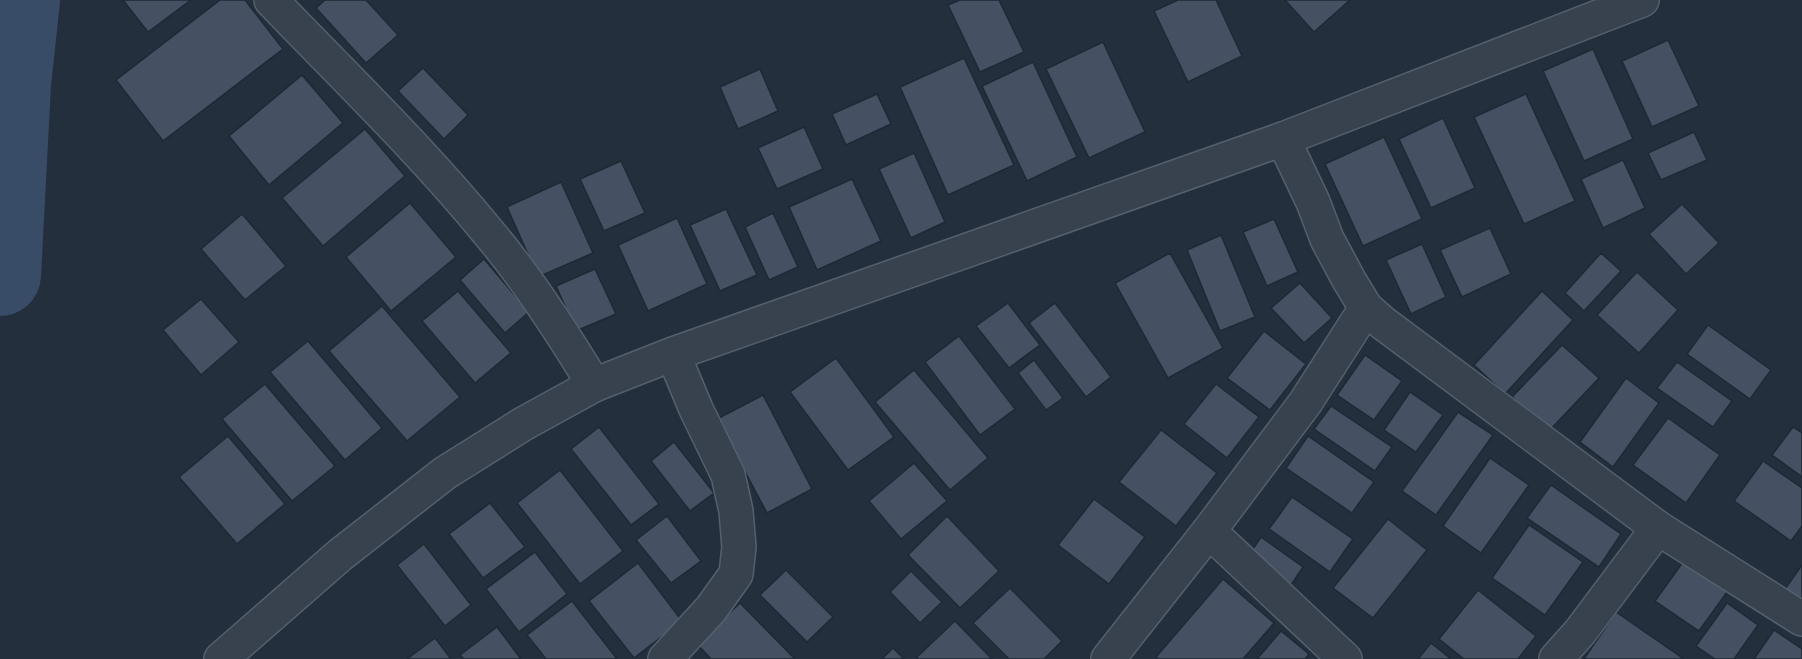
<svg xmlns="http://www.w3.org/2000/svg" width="1802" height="659" viewBox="0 0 1802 659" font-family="'Noto Sans',sans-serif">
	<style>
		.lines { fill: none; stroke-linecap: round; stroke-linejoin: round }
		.river { stroke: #394c67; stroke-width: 82 }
		.building { fill: #455162; stroke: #1f2835; stroke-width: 1.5 }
		.minor-casing { stroke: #565f6c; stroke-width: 36 }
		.minor { stroke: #38414e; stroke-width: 33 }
	</style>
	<rect width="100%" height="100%" fill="#242f3e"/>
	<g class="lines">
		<polyline class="river" points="0,275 10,84 19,0"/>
	</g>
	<g class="building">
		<polygon points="123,0 191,0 148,32"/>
		<polygon points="220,0 245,0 283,49 163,141 116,80"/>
		<polygon points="325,0 366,0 398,35 366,63 316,8"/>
		<polygon points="960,0 999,0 1024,52 980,72 948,5"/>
		<polygon points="1178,0 1216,0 1242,56 1188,82 1154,11"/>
		<polygon points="1285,0 1350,0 1314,32"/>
		<polygon points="1668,40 1699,106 1652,127 1622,61"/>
		<polygon points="1103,42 1145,132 1089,158 1046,69"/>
		<polygon points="1593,49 1633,139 1584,161 1543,71"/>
		<polygon points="964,58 1014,165 948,195 900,87"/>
		<polygon points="1033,62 1077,157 1027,181 982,86"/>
		<polygon points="423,68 468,115 444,139 398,91"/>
		<polygon points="760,69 778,111 738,129 720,87"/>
		<polygon points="302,75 343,123 269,185 229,136"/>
		<polygon points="877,94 891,124 846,145 832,114"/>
		<polygon points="1526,94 1575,201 1524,224 1474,117"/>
		<polygon points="1443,118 1475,188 1431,208 1399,139"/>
		<polygon points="804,127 823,169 777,189 758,148"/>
		<polygon points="365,129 405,176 323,246 282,198"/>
		<polygon points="1694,132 1707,160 1661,180 1648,153"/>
		<polygon points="1384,137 1422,219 1363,246 1325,164"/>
		<polygon points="914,153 945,222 911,238 879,169"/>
		<polygon points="1623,160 1645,208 1603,228 1581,179"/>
		<polygon points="621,161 645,213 604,231 580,179"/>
		<polygon points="852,179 881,241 817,270 789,207"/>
		<polygon points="561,182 593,253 538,277 507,207"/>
		<polygon points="410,203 456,257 391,311 346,257"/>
		<polygon points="1682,204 1719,243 1686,274 1649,234"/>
		<polygon points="726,209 757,275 720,291 690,225"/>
		<polygon points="773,213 798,267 769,280 745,227"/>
		<polygon points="242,214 286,266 245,300 201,249"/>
		<polygon points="677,218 707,284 648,311 618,245"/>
		<polygon points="1274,219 1298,272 1267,286 1243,232"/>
		<polygon points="1490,228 1511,274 1462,297 1440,250"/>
		<polygon points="1221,235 1255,317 1220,331 1187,250"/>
		<polygon points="1422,244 1446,297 1411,314 1386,260"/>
		<polygon points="1170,253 1223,348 1168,378 1115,283"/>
		<polygon points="1601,253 1621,271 1584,311 1565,293"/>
		<polygon points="484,259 529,312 505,333 460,280"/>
		<polygon points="595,269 616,314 576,331 556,286"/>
		<polygon points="1637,272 1678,310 1639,353 1597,315"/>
		<polygon points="1300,283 1332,318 1304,343 1271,308"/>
		<polygon points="458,291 511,353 475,383 422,321"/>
		<polygon points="1542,291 1573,320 1505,394 1474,365"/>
		<polygon points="201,299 239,342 201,375 163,330"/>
		<polygon points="1008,303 1040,345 1009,368 976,326"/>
		<polygon points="1055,303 1111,377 1086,397 1029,323"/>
		<polygon points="382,306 460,397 407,441 329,351"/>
		<polygon points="1708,325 1771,370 1750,399 1687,354"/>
		<polygon points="1264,331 1306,364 1270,410 1227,378"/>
		<polygon points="959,336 1015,409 980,435 925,362"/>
		<polygon points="308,341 382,428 345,460 270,372"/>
		<polygon points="1562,345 1599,378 1549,431 1512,397"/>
		<polygon points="1365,355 1402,381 1374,420 1337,395"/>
		<polygon points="836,358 894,437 848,470 790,392"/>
		<polygon points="1034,360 1063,398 1046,410 1018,373"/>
		<polygon points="1677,362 1732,401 1713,427 1657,388"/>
		<polygon points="914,370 988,458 950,490 875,402"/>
		<polygon points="1626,378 1659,403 1613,467 1580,442"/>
		<polygon points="265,384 335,466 292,501 222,419"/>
		<polygon points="1216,384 1259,417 1227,458 1184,424"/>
		<polygon points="1410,392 1443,415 1416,452 1384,430"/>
		<polygon points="763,395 812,489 767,513 717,419"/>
		<polygon points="1331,406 1392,447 1375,471 1314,429"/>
		<polygon points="1458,412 1493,435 1436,515 1402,491"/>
		<polygon points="1668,418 1720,455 1686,503 1633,465"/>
		<polygon points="599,427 659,504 631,525 571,449"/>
		<polygon points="1793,427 1802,433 1802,477 1772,455"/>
		<polygon points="1161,430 1217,473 1176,526 1119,482"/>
		<polygon points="228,436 285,504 237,544 179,477"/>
		<polygon points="1308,436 1374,482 1352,513 1286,468"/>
		<polygon points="674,442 714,493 690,511 651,461"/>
		<polygon points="1490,458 1529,485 1481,553 1443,526"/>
		<polygon points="1763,461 1802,488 1802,526 1791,541 1734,501"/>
		<polygon points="914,463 947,501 901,539 869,501"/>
		<polygon points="560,470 623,551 580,584 517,503"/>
		<polygon points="1551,485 1621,534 1599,567 1527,518"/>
		<polygon points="1292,497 1353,539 1330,572 1269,529"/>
		<polygon points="1094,499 1145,537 1109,584 1058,545"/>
		<polygon points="490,503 525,547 483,578 449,534"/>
		<polygon points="667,516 701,561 671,583 636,540"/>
		<polygon points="947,516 999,571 960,608 908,555"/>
		<polygon points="1388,519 1427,550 1373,618 1333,588"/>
		<polygon points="1529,525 1583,562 1545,615 1492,578"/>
		<polygon points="1261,537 1303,567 1289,588 1246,559"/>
		<polygon points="424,544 471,605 445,626 397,565"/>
		<polygon points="535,552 567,594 519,632 486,589"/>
		<polygon points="1683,562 1727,592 1699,631 1655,601"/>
		<polygon points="638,563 682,621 634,658 589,601"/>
		<polygon points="1802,565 1802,601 1785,589"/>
		<polygon points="786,570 833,617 807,642 760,595"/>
		<polygon points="911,571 942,602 920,623 890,592"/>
		<polygon points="1223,579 1274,623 1243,659 1159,659 1156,657"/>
		<polygon points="1010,588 1062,641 1044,659 1009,659 973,623"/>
		<polygon points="1478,590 1536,636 1518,659 1464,659 1439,639"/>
		<polygon points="572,601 617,659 546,659 527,635"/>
		<polygon points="740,603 795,659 711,659 697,644"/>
		<polygon points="1727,603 1758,625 1734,659 1715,659 1696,646"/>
		<polygon points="1616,612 1684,659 1584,659"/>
		<polygon points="955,621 992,659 918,659 917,657"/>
		<polygon points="497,627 521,659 464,659 460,655"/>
		<polygon points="1774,630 1802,649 1802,659 1754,659"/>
		<polygon points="1281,631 1309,654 1305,659 1257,659"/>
		<polygon points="435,638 451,659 407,659"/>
		<polygon points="1431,643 1451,659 1418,659"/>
		<polygon points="893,648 904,659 882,659"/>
	</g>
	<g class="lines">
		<defs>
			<g id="minor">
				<path d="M271 0C344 76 421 150 488 232 528 279 562 332 594 385"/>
				<polyline points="1283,139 1313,202 1327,239 1349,280 1366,308 1383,323 1658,528 1802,619"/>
				<polyline points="1209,531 1345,659"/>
				<polyline points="221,659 340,555 445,473 523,424 594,385 673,354 1283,139 1642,0"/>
				<polyline points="665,659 711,609 736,574 739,547 736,511 728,475 696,409 673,354"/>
				<polyline points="1108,659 1209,531 1305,403 1366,308"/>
				<polyline points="1556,659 1580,632 1658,528"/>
			</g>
		</defs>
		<use href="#minor" class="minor-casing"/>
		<use href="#minor" class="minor"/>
	</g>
</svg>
